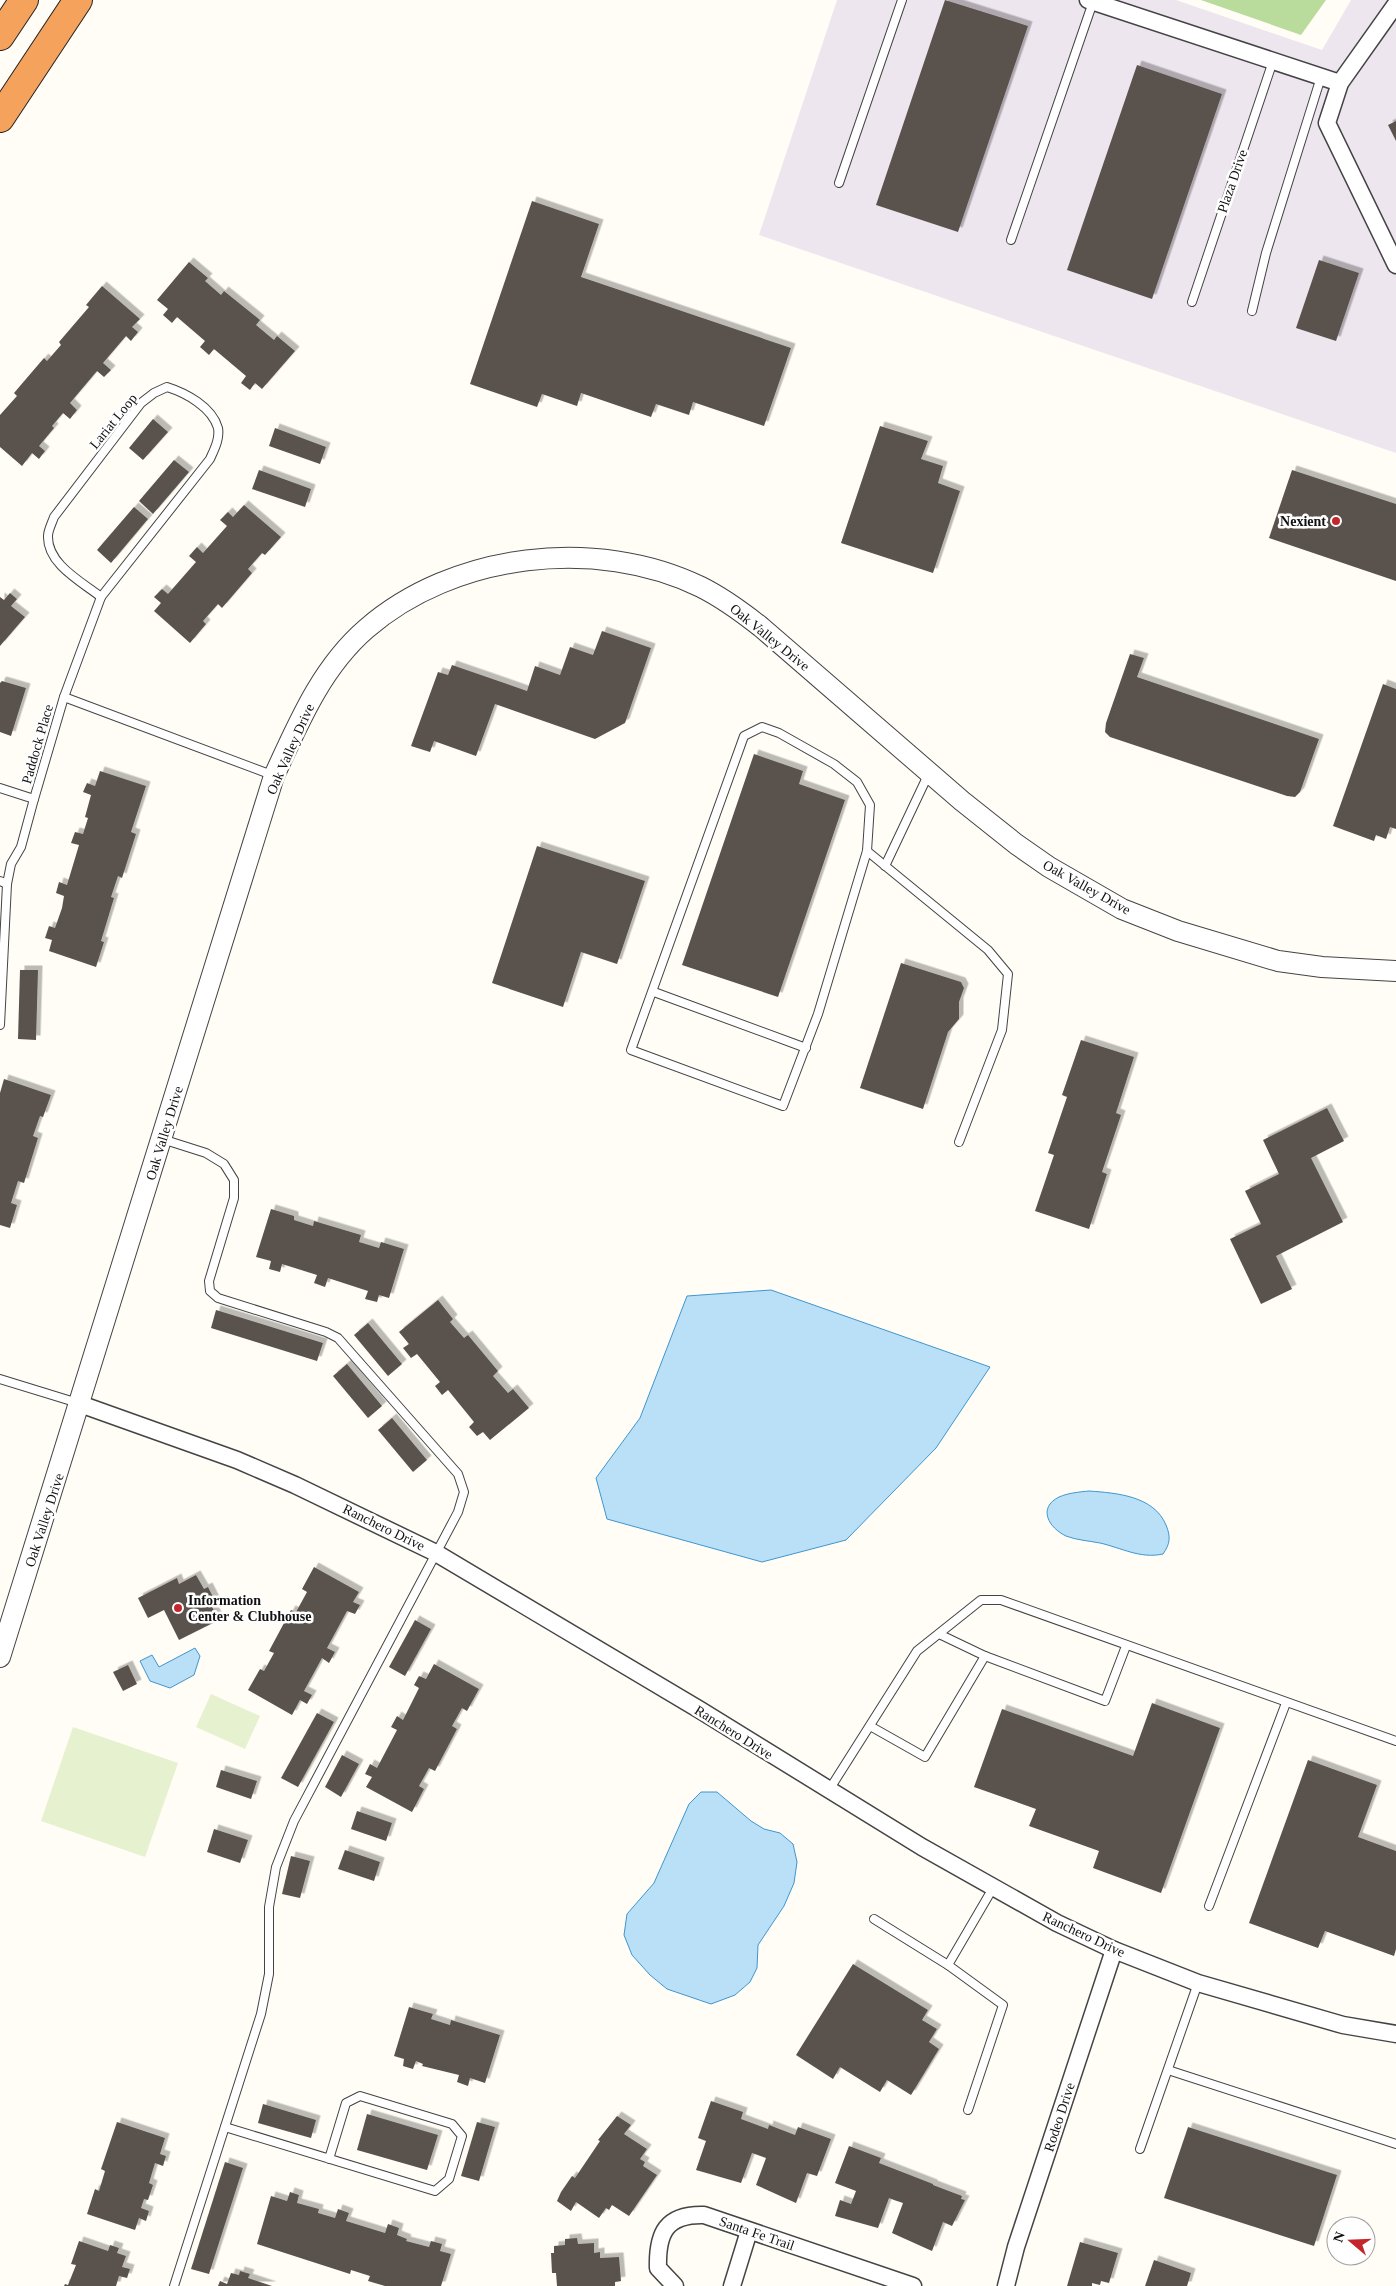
<svg xmlns="http://www.w3.org/2000/svg" width="1396" height="2286" viewBox="0 0 1396 2286" font-family="'Times New Roman',serif">
	<style>
		.industrial { fill: #eee6ef }
		.forest { fill: #b9dc9c }
		.pitch { fill: #e6f2cf }
		.water { fill: #b9e0f7; stroke: #3f96cf }
		.building { fill: #5a524d; filter: url(#shadow) }
		.lines { fill: none; stroke-linecap: round; stroke-linejoin: round }
		.service-casing { stroke: #444; stroke-width: 10 }
		.minor-casing { stroke: #444; stroke-width: 19 }
		.tertiary-casing { stroke: #444; stroke-width: 22 }
		.motorway-casing { stroke: #222; stroke-width: 30 }
		.service { stroke: #fff; stroke-width: 8 }
		.minor { stroke: #fff; stroke-width: 16 }
		.tertiary { stroke: #fff; stroke-width: 20 }
		.motorway { stroke: #f5a25d; stroke-width: 28 }
		.poi-dot { fill: #c4262e; stroke: #fff; stroke-width: 2 }
		.labels { text-anchor: middle; stroke-width: 5; stroke-linejoin: round; paint-order: stroke }
		.street-label { font-size: 14px; fill: #111; stroke: #fff }
		.poi-label { font-size: 14px; font-weight: bold; fill: #111; stroke: #fff; text-anchor: end }
	</style>
	<defs>
		<filter id="shadow"><feDropShadow dx="4.5" dy="-4.5" stdDeviation="0" flood-color="#0004"/></filter>
	</defs>
	<rect width="100%" height="100%" fill="#fffdf5"/>
	<polygon class="industrial" points="837,0 1176,0 1322,50 1351,0 1396,0 1396,453 759,235"/>
	<polygon class="forest" points="1201,0 1326,0 1301,35"/>
	<g class="pitch">
		<polygon points="211,1694 260,1716 245,1749 196,1727"/>
		<polygon points="73,1727 178,1763 145,1857 41,1821"/>
	</g>
	<g class="water">
		<polygon points="771,1290 990,1367 936,1448 846,1540 762,1562 607,1519 596,1478 640,1418 687,1296"/>
		<path d="M1089 1491C1117 1493 1154 1496 1166 1525 1171 1537 1170 1544 1163 1554 1140 1559 1122 1548 1100 1543 1090 1541 1076 1540 1066 1536 1049 1528 1037 1508 1059 1497 1068 1493 1079 1492 1089 1491Z"/>
		<polygon points="195,1648 200,1656 194,1675 170,1688 150,1681 140,1661 152,1655 159,1667"/>
		<polygon points="701,1792 717,1792 751,1821 764,1829 780,1833 793,1844 797,1862 794,1883 784,1906 758,1945 757,1968 750,1982 735,1995 711,2004 667,1989 650,1975 632,1955 624,1935 627,1914 654,1883 689,1804"/>
	</g>
	<g class="building">
		<polygon points="945,0 1028,26 958,232 876,205"/>
		<polygon points="1137,65 1222,94 1152,299 1067,270"/>
		<polygon points="1396,121 1396,141 1388,125"/>
		<polygon points="532,201 599,224 581,277 791,348 764,426 693,402 689,415 656,404 651,417 581,393 577,406 542,394 537,407 470,384"/>
		<polygon points="1319,260 1359,273 1336,341 1296,328"/>
		<polygon points="189,262 208,278 205,281 221,295 224,291 260,320 256,325 274,340 277,336 295,351 262,389 255,383 250,390 241,383 246,376 214,349 209,355 200,347 205,341 177,317 172,323 163,315 168,309 157,300"/>
		<polygon points="102,286 140,319 132,327 138,332 131,341 126,336 103,363 111,370 104,377 97,371 70,403 77,410 70,419 63,413 52,426 54,428 39,446 45,451 39,459 32,453 22,466 0,447 0,415 17,396 14,393 44,358 47,361 61,345 59,342 89,307 86,305"/>
		<polygon points="153,419 168,432 143,460 129,448"/>
		<polygon points="880,426 928,441 921,459 943,466 938,483 960,491 933,573 841,543"/>
		<polygon points="275,428 326,447 320,464 269,446"/>
		<polygon points="174,460 189,472 153,514 139,501"/>
		<polygon points="259,470 311,489 305,507 252,489"/>
		<polygon points="1292,470 1396,504 1396,581 1269,538"/>
		<polygon points="244,505 281,537 265,555 262,553 248,569 252,573 222,608 218,604 203,621 206,624 190,643 154,611 161,603 154,597 162,589 168,594 196,562 189,556 197,547 203,553 227,526 220,520 228,512 233,517"/>
		<polygon points="134,507 148,519 111,563 97,550"/>
		<polygon points="10,593 17,599 11,606 25,617 0,646 0,597 4,600"/>
		<polygon points="602,631 651,648 625,723 595,739 495,704 476,756 434,741 430,752 411,746 438,672 448,675 452,665 527,691 535,666 560,675 570,647 593,655"/>
		<polygon points="1130,654 1144,658 1137,677 1319,739 1300,792 1295,797 1287,796 1110,737 1105,732 1106,723"/>
		<polygon points="2,681 26,688 11,736 0,732 0,683"/>
		<polygon points="1383,684 1396,689 1396,829 1390,827 1386,839 1376,835 1374,841 1333,826"/>
		<polygon points="754,754 803,771 799,784 845,800 778,997 682,965"/>
		<polygon points="100,771 146,786 131,832 136,834 122,878 118,876 111,897 114,898 101,941 104,942 96,967 49,951 52,940 45,938 49,926 55,928 62,908 64,896 56,893 59,882 67,885 79,845 71,843 75,832 83,834 88,818 85,817 91,795 83,792 87,783 95,786"/>
		<polygon points="537,846 645,881 617,964 581,952 563,1007 492,983"/>
		<polygon points="901,963 961,982 964,988 959,1002 959,1019 948,1032 923,1109 860,1088"/>
		<polygon points="20,970 38,970 36,1040 18,1039"/>
		<polygon points="1081,1040 1134,1057 1116,1113 1121,1115 1102,1172 1107,1174 1089,1229 1035,1211 1054,1155 1048,1153 1067,1097 1062,1095"/>
		<polygon points="4,1079 51,1095 43,1117 40,1116 33,1136 38,1138 24,1183 18,1181 11,1203 17,1205 10,1228 0,1225 0,1093"/>
		<polygon points="1327,1108 1344,1141 1311,1158 1343,1222 1276,1256 1292,1289 1261,1304 1230,1239 1261,1224 1245,1191 1279,1174 1263,1140"/>
		<polygon points="271,1209 294,1216 294,1220 313,1226 314,1221 361,1235 359,1242 379,1248 381,1242 404,1249 389,1298 379,1295 377,1302 365,1299 368,1291 328,1278 325,1287 314,1283 317,1275 282,1264 280,1272 269,1269 271,1261 256,1257"/>
		<polygon points="438,1300 453,1319 450,1322 464,1338 468,1335 498,1371 493,1376 508,1393 513,1389 529,1408 490,1440 483,1432 477,1436 469,1427 474,1422 448,1390 442,1395 435,1386 440,1382 417,1354 411,1358 403,1348 409,1344 399,1332"/>
		<polygon points="216,1310 323,1343 317,1361 211,1328"/>
		<polygon points="368,1323 402,1364 388,1376 354,1335"/>
		<polygon points="347,1364 382,1406 368,1418 333,1376"/>
		<polygon points="392,1418 427,1460 413,1472 378,1430"/>
		<polygon points="314,1567 359,1592 353,1602 360,1605 355,1614 347,1611 327,1648 335,1652 329,1663 322,1658 304,1691 312,1695 307,1704 300,1700 292,1715 248,1690 260,1669 264,1671 274,1653 269,1651 291,1610 296,1612 307,1592 302,1589"/>
		<polygon points="196,1575 204,1589 208,1587 217,1605 212,1607 219,1620 179,1640 164,1610 148,1618 138,1598 177,1578 179,1584"/>
		<polygon points="415,1620 431,1629 405,1676 389,1667"/>
		<polygon points="434,1664 479,1689 467,1711 462,1708 452,1726 457,1729 435,1771 429,1768 419,1786 424,1789 412,1812 366,1787 372,1777 365,1774 370,1764 377,1768 397,1730 391,1727 397,1716 403,1720 419,1688 414,1685 419,1676 426,1679"/>
		<polygon points="128,1665 137,1684 123,1691 113,1672"/>
		<polygon points="1152,1703 1220,1728 1161,1893 1093,1868 1099,1851 1029,1826 1036,1809 974,1787 1002,1709 1133,1756"/>
		<polygon points="317,1713 334,1722 298,1787 281,1778"/>
		<polygon points="342,1755 359,1764 341,1797 325,1787"/>
		<polygon points="1308,1760 1377,1785 1358,1837 1396,1851 1396,1949 1394,1956 1325,1931 1318,1948 1249,1923"/>
		<polygon points="221,1770 257,1781 251,1799 216,1787"/>
		<polygon points="357,1811 392,1823 386,1841 351,1829"/>
		<polygon points="214,1829 248,1840 240,1863 207,1852"/>
		<polygon points="345,1850 380,1862 374,1881 338,1869"/>
		<polygon points="291,1856 310,1861 300,1898 282,1894"/>
		<polygon points="853,1964 928,2010 922,2020 937,2029 929,2042 939,2049 911,2095 887,2080 880,2092 840,2067 833,2079 796,2055"/>
		<polygon points="409,2007 433,2014 431,2019 450,2025 451,2020 500,2035 485,2083 470,2078 468,2086 457,2082 459,2075 422,2066 423,2064 416,2061 413,2069 403,2066 404,2059 394,2056"/>
		<polygon points="711,2101 743,2112 741,2119 768,2129 769,2125 795,2135 798,2127 831,2139 817,2176 807,2173 796,2203 756,2185 766,2158 752,2153 741,2183 696,2170 706,2141 698,2138"/>
		<polygon points="263,2104 316,2120 311,2138 258,2123"/>
		<polygon points="367,2114 438,2135 427,2170 357,2150"/>
		<polygon points="617,2116 631,2125 624,2134 647,2149 640,2159 645,2162 643,2166 657,2175 629,2216 612,2205 609,2210 606,2208 599,2218 576,2202 571,2211 557,2201 561,2192 572,2176 575,2178 600,2141 598,2140"/>
		<polygon points="117,2122 165,2138 160,2154 166,2156 163,2166 155,2163 149,2183 153,2185 148,2200 144,2199 141,2208 149,2211 146,2221 139,2218 135,2230 87,2214 95,2189 99,2191 105,2171 101,2169"/>
		<polygon points="477,2122 495,2127 479,2181 461,2176"/>
		<polygon points="1188,2127 1337,2175 1314,2246 1164,2198"/>
		<polygon points="849,2146 881,2158 879,2163 933,2184 933,2185 962,2196 961,2199 965,2200 952,2226 943,2222 932,2251 892,2233 903,2203 894,2200 889,2198 878,2228 835,2216 840,2200 851,2204 856,2191 835,2183"/>
		<polygon points="225,2162 243,2168 209,2274 191,2269"/>
		<polygon points="290,2192 299,2195 297,2203 319,2209 318,2213 335,2218 338,2209 349,2213 346,2221 385,2233 388,2224 399,2228 397,2235 407,2239 406,2241 429,2247 431,2241 442,2244 440,2251 451,2254 441,2286 385,2286 368,2281 370,2276 351,2270 350,2274 257,2244 271,2196 287,2201"/>
		<polygon points="577,2238 578,2244 594,2243 594,2253 600,2252 600,2258 619,2257 621,2281 615,2282 615,2286 557,2286 556,2273 552,2273 551,2253 554,2253 554,2246 565,2245 565,2239"/>
		<polygon points="79,2241 108,2251 110,2245 119,2248 117,2253 126,2256 122,2267 130,2269 127,2278 119,2276 116,2286 64,2286 65,2284 68,2285 76,2265 71,2264"/>
		<polygon points="1080,2242 1118,2253 1109,2283 1101,2281 1100,2285 1092,2283 1092,2286 1067,2286"/>
		<polygon points="1154,2260 1191,2273 1187,2286 1145,2286"/>
		<polygon points="240,2271 250,2274 248,2278 272,2286 218,2286 220,2281 227,2284 231,2273 239,2275"/>
	</g>
	<g class="lines">
		<defs>
			<g id="service">
				<polyline points="839,183 902,0"/>
				<polyline points="1011,240 1093,2"/>
				<polyline points="1192,302 1273,61"/>
				<polyline points="1252,311 1266,253 1321,77"/>
				<path d="M167 387C186 393 212 407 218 428 220 439 214 450 210 459L101 597C82 582 47 564 48 536 48 530 52 523 54 517L141 403 154 393Z"/>
				<polyline points="64,697 272,775"/>
				<polygon points="762,727 779,733 834,764 857,782 870,805 867,851 818,1014 783,1106 631,1050 744,736"/>
				<polyline points="0,788 34,799 21,847 11,864 7,884 0,881"/>
				<polyline points="34,799 64,697 101,597"/>
				<polyline points="867,851 988,950 1008,974 1002,1030 959,1142"/>
				<polyline points="885,866 929,773"/>
				<polyline points="654,992 806,1048"/>
				<polyline points="0,1025 7,884"/>
				<polyline points="162,1139 206,1153 224,1164 234,1180 234,1198 209,1281 210,1291 218,1298 326,1332 338,1338 458,1474 464,1492 458,1512 294,1821 276,1867 269,1907 269,1974 261,2014 174,2286"/>
				<polyline points="0,1379 78,1403"/>
				<polyline points="985,1656 1105,1701 1126,1646"/>
				<polyline points="870,1726 925,1757 985,1656 939,1634"/>
				<polyline points="829,1790 917,1651 981,1600 1001,1600 1396,1741"/>
				<polyline points="1209,1906 1286,1703"/>
				<polyline points="874,1919 948,1965"/>
				<polyline points="1168,2070 1396,2144"/>
				<polyline points="968,2110 1003,2005 948,1965 993,1888"/>
				<polyline points="225,2127 435,2191 449,2179 462,2136 452,2124 360,2096 346,2103 329,2159"/>
				<polyline points="1140,2149 1198,1983"/>
			</g>
			<g id="minor">
				<polyline points="1088,0 1340,83"/>
				<polyline points="1396,4 1340,83 1327,123 1396,265"/>
				<polyline points="80,1404 237,1460 295,1485 436,1553 700,1710 922,1847 1057,1923 1114,1950 1198,1983 1343,2025 1396,2034"/>
				<path d="M675 2286 658 2268C657 2233 666 2214 704 2215L913 2286"/>
				<polyline points="732,2286 749,2231"/>
				<polyline points="1006,2286 1016,2247 1114,1950"/>
			</g>
			<path id="tertiary" d="M0 1657 274 776C298 724 321 668 366 629 453 553 596 536 701 587 723 598 742 612 761 627L962 801 1016 844 1049 867 1122 909 1178 931 1278 961 1322 967 1396 971"/>
			<g id="motorway">
				<polyline points="0,36 24,0"/>
				<polyline points="0,118 78,0"/>
			</g>
		</defs>
		<use href="#service" class="service-casing"/>
		<use href="#minor" class="minor-casing"/>
		<use href="#tertiary" class="tertiary-casing"/>
		<use href="#motorway" class="motorway-casing"/>
		<use href="#service" class="service"/>
		<use href="#minor" class="minor"/>
		<use href="#tertiary" class="tertiary"/>
		<use href="#motorway" class="motorway"/>
	</g>
	<g class="poi-dot">
		<circle cx="1336" cy="521" r="5"/>
		<circle cx="178" cy="1608" r="5"/>
	</g>
	<g class="labels">
		<g class="street-label">
			<text transform="translate(1232 181) rotate(-71)" y="5">Plaza Drive</text>
			<text transform="translate(113 421) rotate(-51)" y="5">Lariat Loop</text>
			<text transform="translate(770 637) rotate(39)" y="5">Oak Valley Drive</text>
			<text transform="translate(37 744) rotate(-74)" y="5">Paddock Place</text>
			<text transform="translate(290 749) rotate(-66)" y="5">Oak Valley Drive</text>
			<text transform="translate(1087 887) rotate(29)" y="5">Oak Valley Drive</text>
			<text transform="translate(164 1133) rotate(-73)" y="5">Oak Valley Drive</text>
			<text transform="translate(44 1520) rotate(-72)" y="5">Oak Valley Drive</text>
			<text transform="translate(384 1527) rotate(26)" y="5">Ranchero Drive</text>
			<text transform="translate(734 1732) rotate(32)" y="5">Ranchero Drive</text>
			<text transform="translate(1084 1934) rotate(25)" y="5">Ranchero Drive</text>
			<text transform="translate(1059 2117) rotate(-72)" y="5">Rodeo Drive</text>
			<text transform="translate(757 2233) rotate(19)" y="5">Santa Fe Trail</text>
		</g>
		<g class="poi-label">
			<text x="1326" y="526">Nexient</text>
			<text x="188" y="1605" text-anchor="start">Information<tspan x="188" dy="16">Center &amp; Clubhouse</tspan></text>
		</g>
	</g>
	<g transform="translate(1351 2241) rotate(289)"><circle r="24" fill="#ffffff" stroke="#a0a0a0"/>
	<path d="M0-4L9 19L0 12L-9 19Z" fill="#c4262e"/>
	<text y="-8" font-size="14" font-weight="bold" text-anchor="middle" fill="#111111">N</text>
	</g>
</svg>
